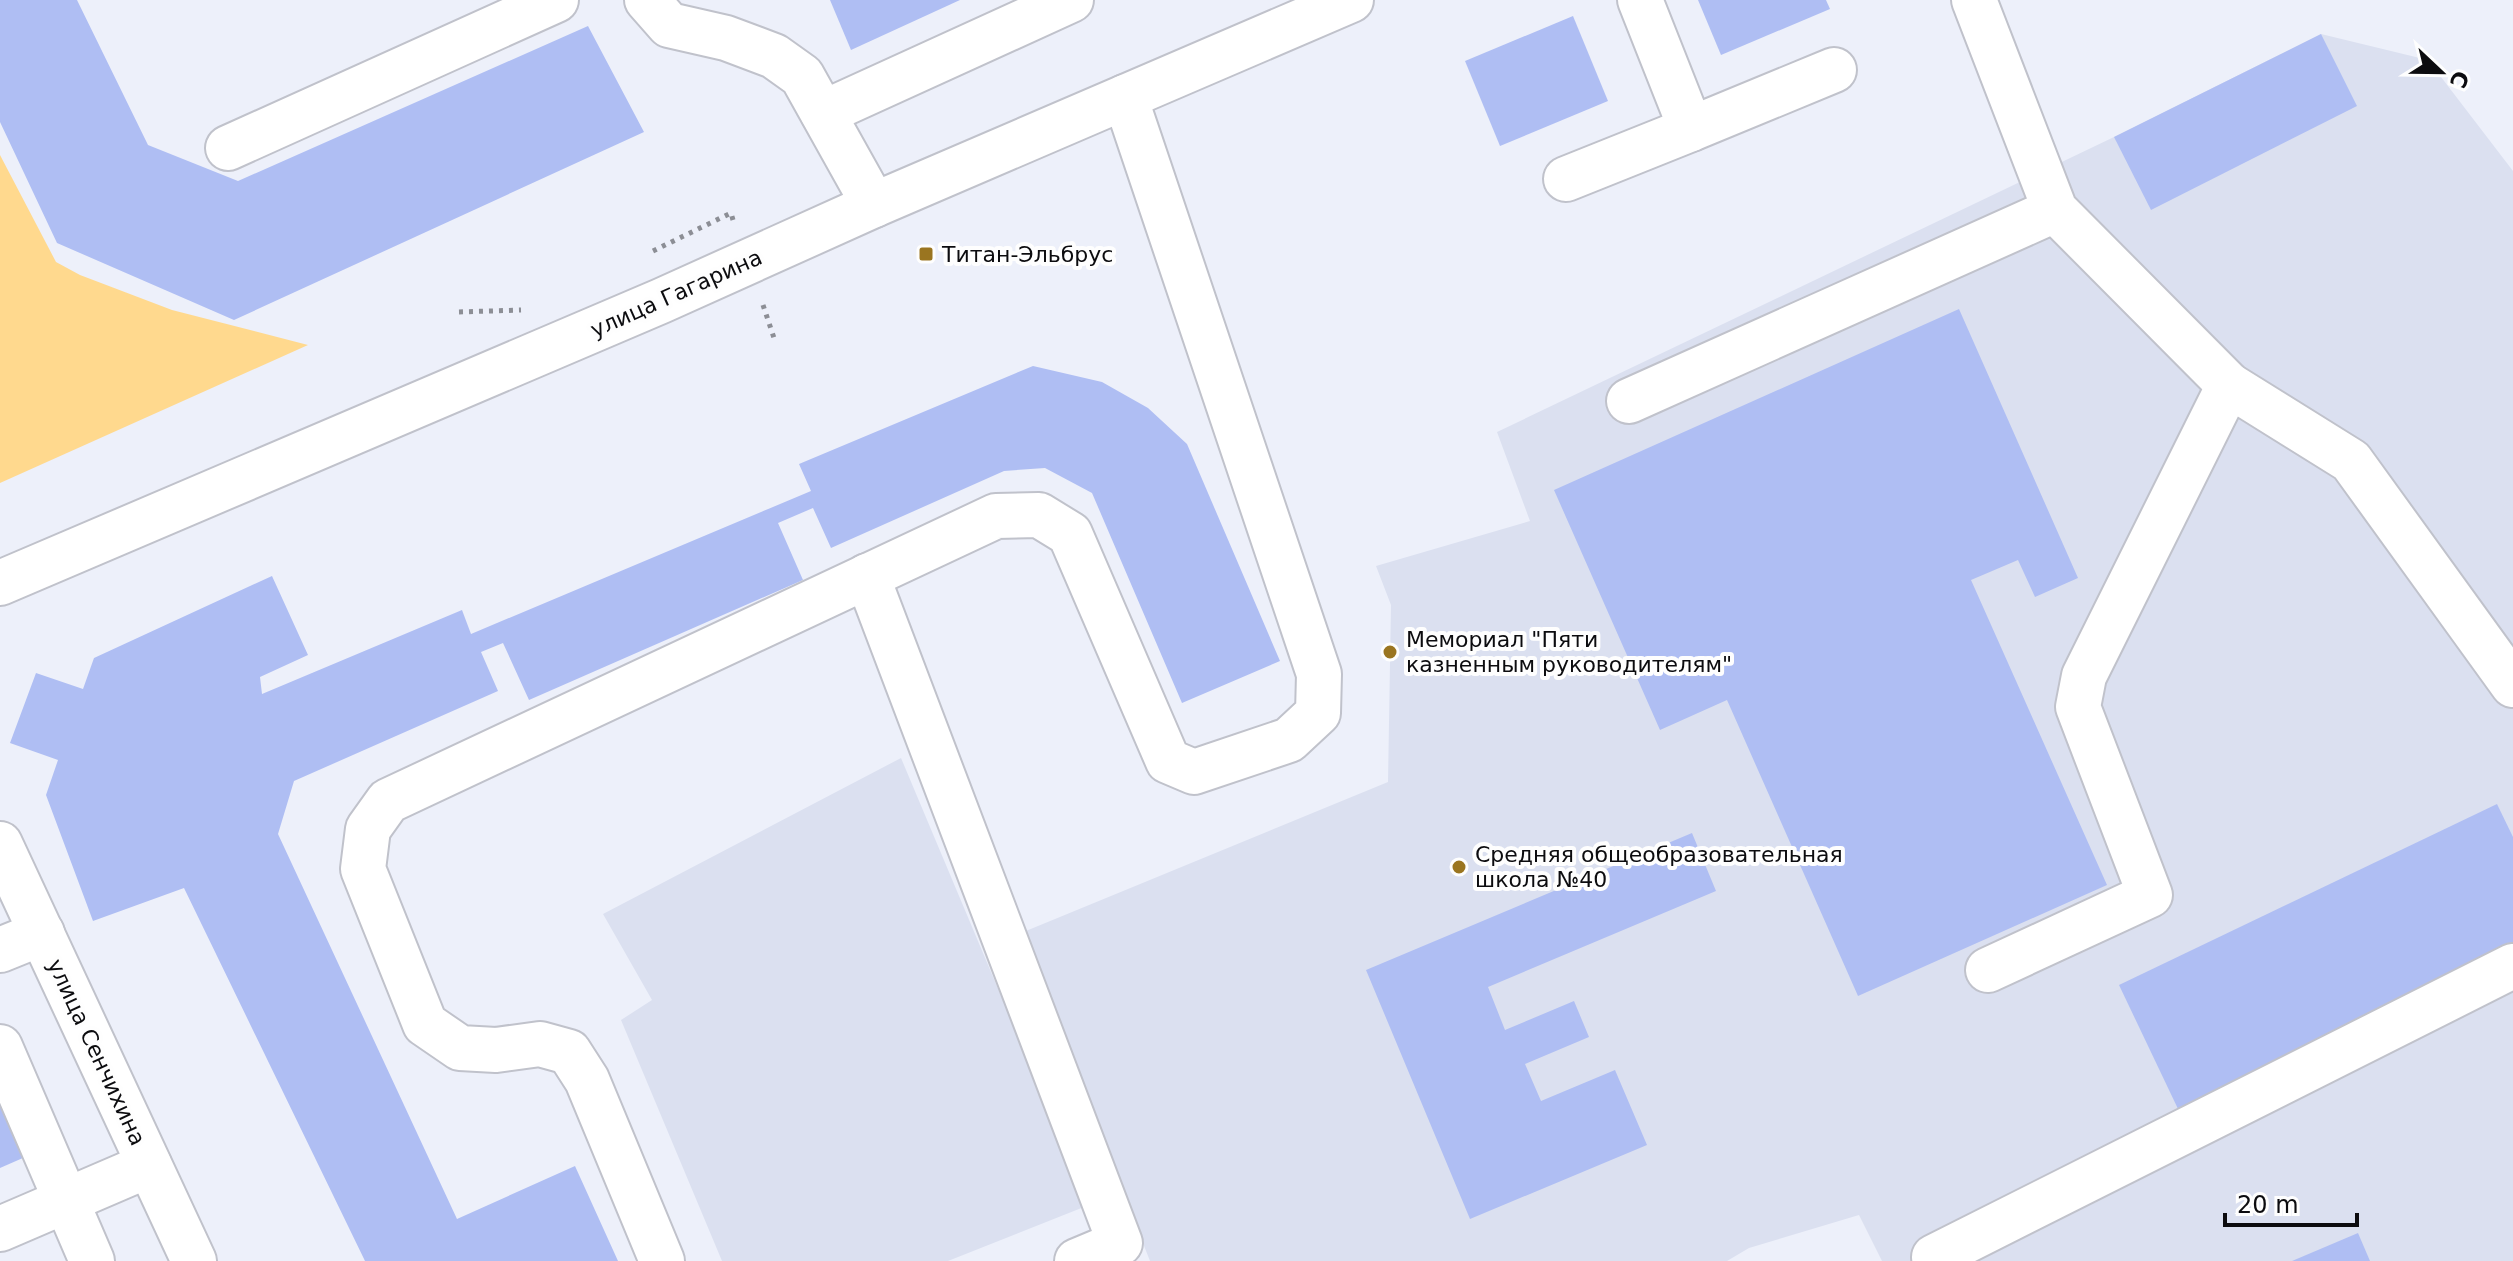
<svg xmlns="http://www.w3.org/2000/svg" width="2513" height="1261" viewBox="0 0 2513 1261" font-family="'DejaVu Sans',sans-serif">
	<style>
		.built { fill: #dbe0f0 }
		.green { fill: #ffd98e }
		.building { fill: #afbef3 }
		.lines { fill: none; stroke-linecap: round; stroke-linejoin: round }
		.minor-casing { stroke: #c0c2cb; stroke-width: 48 }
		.path { stroke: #8c8e95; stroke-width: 5; stroke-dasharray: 4 6; stroke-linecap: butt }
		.minor { stroke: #fff; stroke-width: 44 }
		.poi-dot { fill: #9a7520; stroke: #fefefe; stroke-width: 3 }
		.labels { text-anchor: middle; stroke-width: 8; stroke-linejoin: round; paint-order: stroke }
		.poi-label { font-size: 22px; fill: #0c0c0f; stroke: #fefefe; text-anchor: start }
		.street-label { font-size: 22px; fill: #0c0c0f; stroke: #fefefe }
	</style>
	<rect width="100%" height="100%" fill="#edf0fa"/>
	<g class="built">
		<polygon points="2321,34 2428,60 2513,171 2513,1261 1882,1261 1859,1215 1749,1248 1727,1261 1150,1261 1021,933 1388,782 1391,605 1376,566 1530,521 1497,432 2114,137"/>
		<polygon points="901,758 1089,1205 948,1261 722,1261 621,1020 652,1000 603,914"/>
	</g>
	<polygon class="green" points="0,155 56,262 80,275 172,310 308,345 0,483"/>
	<g class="building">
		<polygon points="0,0 77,0 148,145 238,181 588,26 644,132 234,320 57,243 0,122"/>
		<polygon points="830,0 960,0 851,50"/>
		<polygon points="1698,0 1826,0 1830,9 1721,55"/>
		<polygon points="1573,16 1608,101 1500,146 1465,61"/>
		<polygon points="2321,34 2357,106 2151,210 2114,137"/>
		<polygon points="1959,309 2078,578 2035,597 2018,560 1971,580 2107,885 1858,996 1727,700 1660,730 1554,490"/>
		<polygon points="1033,366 1102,382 1148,408 1187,444 1280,661 1182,703 1092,493 1045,468 1004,471 831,548 813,508 778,523 803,580 529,700 503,643 481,652 498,691 294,781 278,834 457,1219 575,1166 618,1261 365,1261 184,888 93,921 46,795 58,760 10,743 36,673 83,689 94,658 272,576 308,655 260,677 262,694 462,610 471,634 811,491 799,464"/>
		<polygon points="2497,804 2513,837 2513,950 2179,1111 2119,985"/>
		<polygon points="1692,833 1716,891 1488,987 1505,1030 1574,1001 1589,1037 1525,1064 1541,1101 1615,1070 1647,1145 1470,1219 1366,970"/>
		<polygon points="0,1082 32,1154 0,1168"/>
		<polygon points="2358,1233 2370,1261 2292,1261"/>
	</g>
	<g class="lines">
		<defs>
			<g id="minor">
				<polyline points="647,0 669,25 726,38 774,56 802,76 874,205"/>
				<polyline points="1640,0 1691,129 1834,70"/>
				<polyline points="1974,0 2055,210 2229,385 2351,461 2513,685"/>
				<polyline points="823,113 1071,0"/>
				<polyline points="228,148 556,0"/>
				<polyline points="1566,179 1691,129"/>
				<polyline points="1629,401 2055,210"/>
				<polyline points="867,576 1120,1243 1077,1261"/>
				<polyline points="0,583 661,301 874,205 1351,0"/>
				<polyline points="0,844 194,1261"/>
				<polyline points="0,950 42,933"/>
				<polyline points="1988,970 2150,895 2078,707 2084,676 2229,385"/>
				<polyline points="0,1047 92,1261"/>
				<polyline points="0,1229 149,1165"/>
				<polyline points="1934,1257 2513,966"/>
				<polyline points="662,1261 587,1080 569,1052 540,1044 496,1050 460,1048 425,1024 363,869 368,829 388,801 996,516 1039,515 1070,534 1168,761 1194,772 1289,740 1318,713 1319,674 1125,97"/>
			</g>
		</defs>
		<use href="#minor" class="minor-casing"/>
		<g class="path">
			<polyline points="653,251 731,213 733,220"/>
			<polyline points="763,305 774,338"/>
			<polyline points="459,312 521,310"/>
		</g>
		<use href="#minor" class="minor"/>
	</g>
	<g class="poi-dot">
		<rect x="918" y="246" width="16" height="16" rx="4"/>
		<circle cx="1390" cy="652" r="8"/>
		<circle cx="1459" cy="867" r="8"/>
	</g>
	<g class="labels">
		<g class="poi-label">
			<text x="942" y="262">Титан-Эльбрус</text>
			<text x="1406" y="647">Мемориал "Пяти<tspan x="1406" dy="25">казненным руководителям"</tspan></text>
			<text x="1475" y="862">Средняя общеобразовательная<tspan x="1475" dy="25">школа №40</tspan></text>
		</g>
		<g class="street-label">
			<text transform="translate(676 293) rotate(-24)" y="8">улица Гагарина</text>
			<text transform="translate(97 1052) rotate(65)" y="8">улица Сенчихина</text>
		</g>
	</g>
	<g transform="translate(2441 72) rotate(112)" stroke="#fefefe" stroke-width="6" paint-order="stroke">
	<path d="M0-6L14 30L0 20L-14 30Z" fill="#0c0c0f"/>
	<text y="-12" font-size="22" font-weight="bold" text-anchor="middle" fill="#0c0c0f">С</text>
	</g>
	<path d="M2225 1213v12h132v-12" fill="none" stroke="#0c0c0f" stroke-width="4"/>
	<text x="2237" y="1213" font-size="24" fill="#0c0c0f" stroke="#fefefe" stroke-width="6" paint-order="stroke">20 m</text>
</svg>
